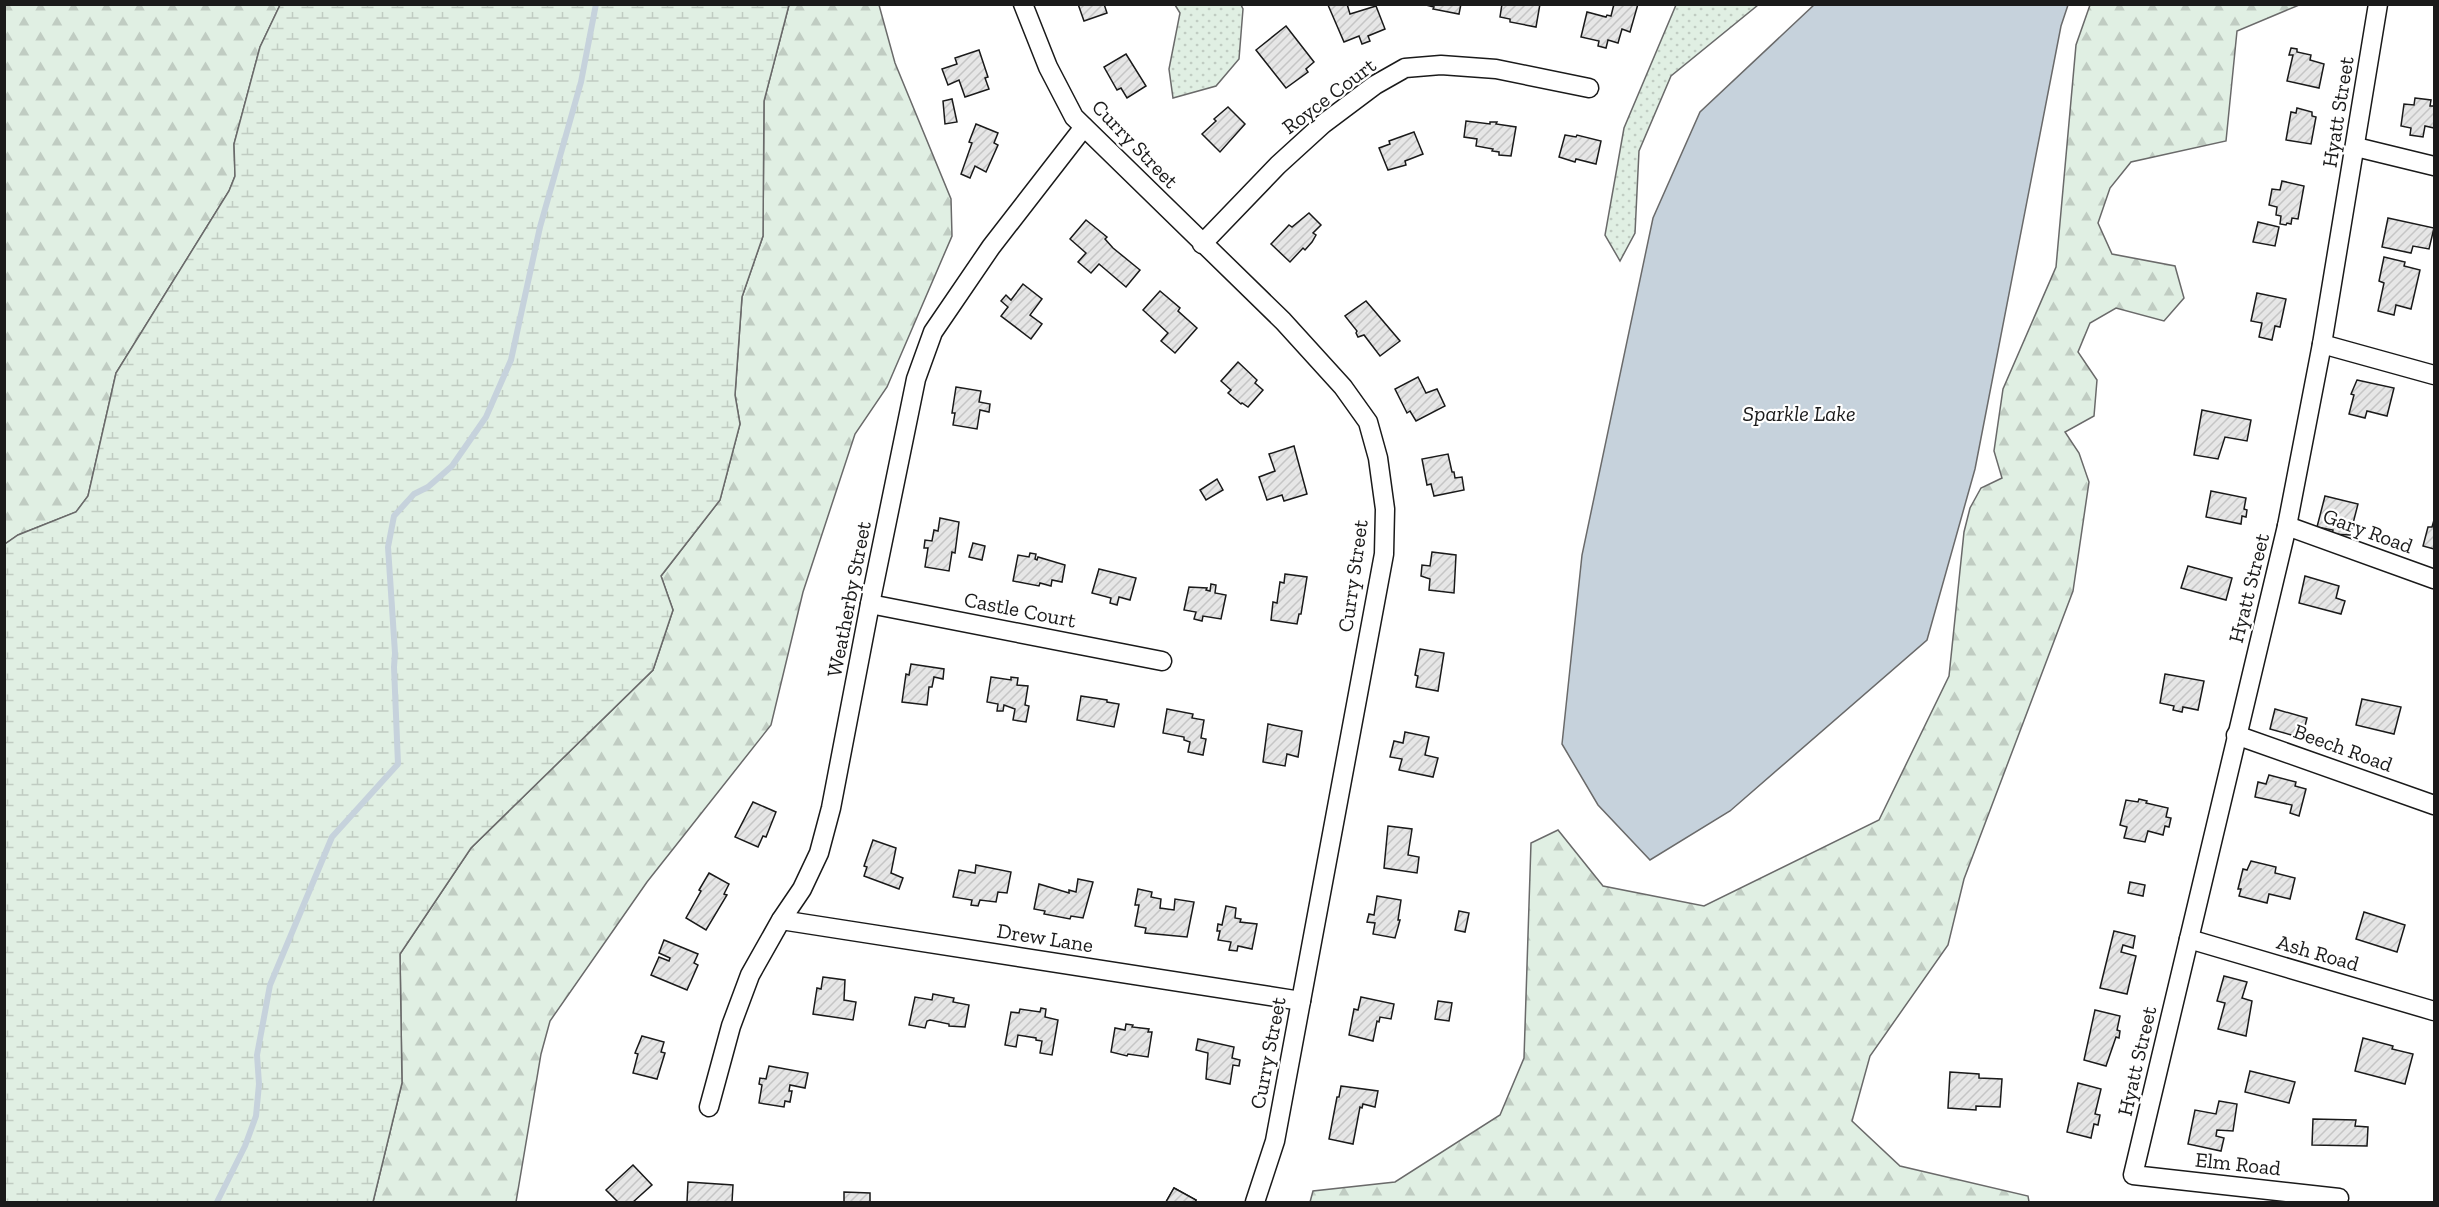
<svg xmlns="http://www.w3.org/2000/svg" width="2439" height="1207" viewBox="0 0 2439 1207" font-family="'Zilla Slab',serif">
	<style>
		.forest { fill: url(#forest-firs); stroke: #6a6a6a; stroke-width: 1.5 }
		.wetland { fill: url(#wetland-marsh); stroke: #6a6a6a; stroke-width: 1.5 }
		.park { fill: url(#park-dots); stroke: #6a6a6a; stroke-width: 1.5 }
		.water { fill: #c6d2dc; stroke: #6a6a6a; stroke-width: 1.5 }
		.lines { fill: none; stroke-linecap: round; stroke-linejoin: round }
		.stream { stroke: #c6d2dc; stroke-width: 6 }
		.building { fill: url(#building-hatch); stroke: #1a1a1a; stroke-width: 1.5 }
		.street-casing { stroke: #1a1a1a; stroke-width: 21 }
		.street { stroke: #fff; stroke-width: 18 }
		.labels { text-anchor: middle; stroke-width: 4.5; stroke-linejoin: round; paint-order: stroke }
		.street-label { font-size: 21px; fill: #1a1a1a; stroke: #fff }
		.water-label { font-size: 22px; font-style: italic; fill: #1a1a1a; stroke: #fff }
	</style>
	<defs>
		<pattern id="forest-firs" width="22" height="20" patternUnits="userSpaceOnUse" patternTransform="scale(1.5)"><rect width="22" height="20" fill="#e0efe3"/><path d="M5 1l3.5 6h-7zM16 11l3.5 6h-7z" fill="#c0ccc2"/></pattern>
		<pattern id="wetland-marsh" width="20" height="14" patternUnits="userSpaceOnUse" patternTransform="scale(1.5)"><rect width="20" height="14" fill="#e0efe3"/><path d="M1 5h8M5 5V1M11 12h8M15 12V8" fill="none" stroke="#c0ccc2"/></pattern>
		<pattern id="park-dots" width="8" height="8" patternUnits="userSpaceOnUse" patternTransform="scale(1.5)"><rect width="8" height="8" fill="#e0efe3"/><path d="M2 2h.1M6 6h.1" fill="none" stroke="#c0ccc2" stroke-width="1.8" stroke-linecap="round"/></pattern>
		<pattern id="building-hatch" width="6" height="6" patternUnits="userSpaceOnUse" patternTransform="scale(1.5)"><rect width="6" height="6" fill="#e6e6e6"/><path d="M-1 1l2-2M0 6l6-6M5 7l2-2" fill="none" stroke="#c5c5c5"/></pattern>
	</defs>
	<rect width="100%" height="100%" fill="#fff"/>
	<g class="forest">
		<polygon points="5,5 280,5 260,47 234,144 235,176 229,191 116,373 88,496 76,512 18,535 5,544"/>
		<polygon points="789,5 879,5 895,63 951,199 952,236 887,387 855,434 803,592 771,725 647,882 550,1021 541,1054 516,1202 373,1202 402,1083 400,954 471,848 653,670 673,610 661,576 720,500 740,424 735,395 742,297 763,236 764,101"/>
		<polygon points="2090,5 2299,5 2237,31 2226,141 2131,162 2110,188 2098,223 2112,254 2175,266 2184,298 2164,321 2116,308 2090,323 2078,352 2097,380 2094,416 2065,432 2079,453 2089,482 2073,591 1964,879 1948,945 1870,1056 1852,1121 1900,1166 2028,1196 2029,1202 1310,1202 1313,1191 1395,1182 1500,1115 1524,1058 1531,843 1558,830 1603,886 1704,906 1879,820 1949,676 1964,532 1970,508 1981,488 2002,478 1994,451 2003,389 2056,267 2076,45"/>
	</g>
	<polygon class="wetland" points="280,5 789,5 764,101 763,236 742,297 735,395 740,424 720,500 661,576 673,610 653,670 471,848 400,954 402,1083 373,1202 5,1202 5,544 18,535 76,512 88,496 116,373 229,191 235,176 234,144 260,47"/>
	<g class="park">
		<polygon points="1175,5 1241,5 1243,9 1239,59 1216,86 1173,98 1169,69 1180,13"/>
		<polygon points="1676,5 1758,5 1671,76 1639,151 1635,233 1620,261 1605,235 1624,128"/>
	</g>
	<polygon class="water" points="1815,4 2068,5 2061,26 1975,469 1927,640 1730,811 1650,860 1598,805 1562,744 1582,555 1653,218 1700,112"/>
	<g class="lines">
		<polyline class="stream" points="217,1202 245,1146 256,1116 259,1084 257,1055 270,985 332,837 398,764 394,667 395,653 388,547 394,516 414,494 428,487 452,466 486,417 511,360 540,227 581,82 596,4"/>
	</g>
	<g class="building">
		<polygon points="1078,4 1104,4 1107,13 1084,21"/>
		<polygon points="1347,4 1350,14 1376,6 1385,29 1368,36 1370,41 1362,44 1359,36 1344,42 1328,5"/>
		<polygon points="1422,4 1461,4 1459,14 1433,9 1434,7"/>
		<polygon points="1502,4 1540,4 1536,27 1510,22 1510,19 1500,17"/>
		<polygon points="1614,4 1638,4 1630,32 1622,29 1618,43 1608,40 1606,48 1598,46 1599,41 1581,37 1587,12 1606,17 1607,15 1611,16"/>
		<polygon points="1286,26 1314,62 1306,69 1308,72 1286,88 1256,50"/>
		<polygon points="2291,48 2297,49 2297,52 2311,55 2310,60 2324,64 2319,88 2287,81 2293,55 2289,55"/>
		<polygon points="979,50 988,77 985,78 989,89 965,97 959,80 948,85 942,69 957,64 955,58"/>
		<polygon points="1126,54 1146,86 1127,98 1121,88 1117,90 1104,67"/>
		<polygon points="2415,98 2431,100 2430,106 2434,106 2434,128 2425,126 2423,137 2410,135 2411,128 2401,126 2404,104 2414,105"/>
		<polygon points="952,99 957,122 945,124 943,101"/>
		<polygon points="1228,107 1245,124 1220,152 1202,134 1216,121 1214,119"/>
		<polygon points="2297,108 2312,112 2312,116 2316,117 2311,144 2286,140 2291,112 2296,113"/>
		<polygon points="1466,121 1490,124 1490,122 1497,122 1496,124 1516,127 1511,156 1499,155 1499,152 1492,151 1493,149 1476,146 1477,139 1464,137"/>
		<polygon points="976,124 998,133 994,143 998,145 986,172 975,166 970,178 961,174 972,143 969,142"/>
		<polygon points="1414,132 1423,154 1405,161 1406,165 1388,170 1379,148 1390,144 1389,141"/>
		<polygon points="1565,135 1576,137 1577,135 1601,141 1596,164 1576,159 1575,162 1559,157"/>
		<polygon points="2282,181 2304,186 2298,219 2292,218 2291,224 2287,223 2286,225 2280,224 2281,216 2276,215 2277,207 2269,205 2272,189 2280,190"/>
		<polygon points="1309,213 1321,225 1313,233 1316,235 1312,242 1305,250 1303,248 1290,262 1271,244 1289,225 1292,227"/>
		<polygon points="2388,218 2434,228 2429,249 2413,246 2411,253 2382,247"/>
		<polygon points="1086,220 1107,237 1105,239 1113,248 1140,270 1126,287 1099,264 1091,273 1078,262 1086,253 1070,239"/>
		<polygon points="2258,222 2279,227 2275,246 2253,242"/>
		<polygon points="2384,257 2405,262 2404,266 2420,270 2411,309 2396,305 2394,315 2378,311 2384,283 2379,281"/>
		<polygon points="1023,284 1042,299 1030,315 1042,324 1031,339 1001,316 1008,307 1001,301 1006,295 1011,300"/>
		<polygon points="1160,291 1180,308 1178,311 1197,328 1175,353 1161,341 1168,333 1143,310"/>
		<polygon points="2257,293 2286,299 2280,327 2275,326 2272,340 2259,337 2262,323 2251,321"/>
		<polygon points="1366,301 1400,341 1380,356 1364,335 1358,337 1356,333 1357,331 1345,316"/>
		<polygon points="1238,362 1257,380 1255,383 1263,390 1248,407 1242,403 1241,404 1228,393 1231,390 1221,381"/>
		<polygon points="1418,377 1426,393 1437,389 1445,406 1416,421 1410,411 1407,413 1395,389"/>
		<polygon points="2357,380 2394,388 2387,416 2367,411 2365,418 2349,414 2354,395 2351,394"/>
		<polygon points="956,387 981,391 979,402 990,404 989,412 980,410 977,429 953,425 955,413 952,413"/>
		<polygon points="2202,410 2251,420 2247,441 2225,437 2218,459 2194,455"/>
		<polygon points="1294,446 1307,494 1284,501 1282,495 1267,500 1259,477 1275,471 1269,454"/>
		<polygon points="1448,454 1452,472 1454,472 1455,478 1462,477 1464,490 1434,496 1431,484 1427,485 1422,459"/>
		<polygon points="1217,479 1223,490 1206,500 1200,490"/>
		<polygon points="2211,491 2246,498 2244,509 2247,510 2246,517 2242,516 2241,524 2206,517"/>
		<polygon points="2325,496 2358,504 2350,535 2332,534 2333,530 2317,527"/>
		<polygon points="940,518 959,522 955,553 952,552 949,571 925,567 928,548 924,548 925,540 932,541 934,530 938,531"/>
		<polygon points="2434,520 2434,549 2423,546 2428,527 2432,527"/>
		<polygon points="973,543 985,546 982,560 969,557"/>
		<polygon points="1432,552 1456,555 1454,593 1429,590 1430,579 1421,576 1422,565 1430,566"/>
		<polygon points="1030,553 1036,554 1035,559 1037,560 1038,557 1065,565 1062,582 1052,580 1051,586 1040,583 1039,586 1013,581 1018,555 1029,557"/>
		<polygon points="2188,566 2232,578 2226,600 2181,588"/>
		<polygon points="1099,569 1136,578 1130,600 1119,597 1117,605 1110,603 1111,598 1092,593"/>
		<polygon points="1285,574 1307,577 1301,614 1299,614 1297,624 1271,620 1273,602 1277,603 1280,582 1284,583"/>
		<polygon points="2305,576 2339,586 2336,598 2345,601 2341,614 2299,603"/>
		<polygon points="1211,584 1216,585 1215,593 1226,595 1221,619 1203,616 1202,621 1194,619 1196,612 1184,610 1189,587 1207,588 1206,590 1210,591"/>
		<polygon points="1420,649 1444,653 1438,691 1416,687 1418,676 1415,675"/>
		<polygon points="911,664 944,669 943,679 934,677 932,687 929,687 927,705 902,702 906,674 909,675"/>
		<polygon points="2165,674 2204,681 2198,710 2183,707 2182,712 2173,710 2174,706 2160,703"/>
		<polygon points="991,677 1011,680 1011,677 1018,678 1017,685 1028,686 1025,705 1029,706 1026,722 1013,720 1015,709 1004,705 1003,711 997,711 998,704 987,702"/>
		<polygon points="1081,696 1107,700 1107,702 1119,704 1114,727 1077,720"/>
		<polygon points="2362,699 2401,707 2394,734 2356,725"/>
		<polygon points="1167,709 1193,714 1192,718 1204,720 1201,738 1206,739 1203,755 1188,752 1190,742 1184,740 1184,737 1163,733"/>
		<polygon points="2275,709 2307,718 2302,738 2270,729"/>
		<polygon points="1268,724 1302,731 1298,757 1287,754 1285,766 1263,762"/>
		<polygon points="1405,732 1429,737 1425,755 1438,758 1433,777 1399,770 1402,759 1390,757 1394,741 1403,743"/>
		<polygon points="2269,775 2296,782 2295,786 2306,789 2299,816 2290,813 2292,805 2255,797 2258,782 2266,784"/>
		<polygon points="2139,799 2147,801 2146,803 2168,808 2166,817 2171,818 2169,827 2165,826 2163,835 2148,831 2145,842 2124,838 2127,827 2120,825 2126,800 2138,802"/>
		<polygon points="753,802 776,812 766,837 763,836 758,847 735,837"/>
		<polygon points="1388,826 1412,829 1408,855 1419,857 1417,873 1384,868"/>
		<polygon points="873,840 896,848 891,873 903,878 899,889 864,876 867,867 864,866"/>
		<polygon points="2251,861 2276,867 2275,873 2295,878 2290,899 2269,894 2267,903 2239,896 2241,889 2238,889 2243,869 2247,870"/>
		<polygon points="976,865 1011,872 1007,893 998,892 996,902 980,900 978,906 971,905 972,900 953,897 959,870 975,873"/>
		<polygon points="709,873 729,884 724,894 727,895 706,930 686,918 701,891 699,890"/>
		<polygon points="1078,879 1093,882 1083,918 1071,916 1070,919 1044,914 1045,911 1034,909 1039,884 1069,893 1069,890 1076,892"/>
		<polygon points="2130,882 2145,885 2143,896 2128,893"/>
		<polygon points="1138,889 1152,892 1151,897 1161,899 1160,908 1174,910 1175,899 1194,902 1187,937 1145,933 1146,928 1135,926 1139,905 1135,905"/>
		<polygon points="1377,896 1401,900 1398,920 1400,920 1395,938 1373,934 1375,923 1367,922 1369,914 1374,915"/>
		<polygon points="1226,906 1236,908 1235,918 1241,919 1240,922 1257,924 1252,949 1238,946 1237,951 1229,950 1231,942 1218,940 1220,931 1217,931 1218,924 1222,925"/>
		<polygon points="1459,911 1469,913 1465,932 1455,930"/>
		<polygon points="2364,912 2405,925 2397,952 2356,939"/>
		<polygon points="2114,931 2135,936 2133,948 2123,945 2121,952 2136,956 2127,994 2100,988"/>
		<polygon points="664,940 698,954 694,963 698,965 687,990 651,975 659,957 669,961 670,958 659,953"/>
		<polygon points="2224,976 2247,982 2242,998 2252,1001 2246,1036 2218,1029 2225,1003 2217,1001"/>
		<polygon points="823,977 845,980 844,1000 856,1002 853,1020 813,1014 817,988 821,989"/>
		<polygon points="933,994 954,998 953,1002 969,1005 965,1027 949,1026 949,1024 930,1020 927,1021 925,1028 909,1025 915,997 932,1000"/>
		<polygon points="1361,997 1394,1004 1391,1019 1380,1017 1379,1022 1377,1021 1373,1041 1349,1035 1354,1009 1358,1010"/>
		<polygon points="1438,1001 1452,1003 1449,1021 1435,1019"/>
		<polygon points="1041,1008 1046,1009 1045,1017 1058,1020 1052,1055 1040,1053 1042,1041 1036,1040 1036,1038 1018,1035 1016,1047 1005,1045 1011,1012 1019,1013 1020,1009 1040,1012"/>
		<polygon points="2095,1010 2120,1016 2117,1030 2120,1031 2119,1038 2116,1037 2106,1066 2084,1060"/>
		<polygon points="1126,1024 1133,1025 1132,1027 1149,1029 1148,1032 1152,1032 1148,1057 1128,1054 1127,1056 1111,1052 1115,1028 1125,1030"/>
		<polygon points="642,1036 664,1042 661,1052 665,1053 657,1079 633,1073 638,1054 635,1053"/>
		<polygon points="2363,1038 2393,1046 2392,1049 2413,1054 2405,1084 2355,1071"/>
		<polygon points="1198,1039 1234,1047 1232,1058 1240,1060 1239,1066 1233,1065 1230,1084 1206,1079 1208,1053 1196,1050"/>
		<polygon points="769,1066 808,1073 805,1088 790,1085 789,1091 792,1091 790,1102 785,1101 784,1107 759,1103 762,1085 759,1084 760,1078 766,1079"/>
		<polygon points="2250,1071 2295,1082 2289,1103 2245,1092"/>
		<polygon points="1950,1072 1979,1074 1979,1078 2002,1079 2000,1107 1976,1106 1976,1110 1948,1108"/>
		<polygon points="2078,1083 2101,1089 2095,1114 2100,1115 2098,1125 2094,1124 2091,1138 2067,1132"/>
		<polygon points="1341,1086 1378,1091 1375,1107 1363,1104 1362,1108 1360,1107 1353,1144 1329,1139 1337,1097 1339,1097"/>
		<polygon points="2219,1101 2237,1104 2233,1131 2217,1130 2216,1136 2224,1138 2221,1151 2188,1144 2195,1110 2216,1114"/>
		<polygon points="2313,1119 2356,1120 2355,1126 2368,1127 2367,1146 2312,1145"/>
		<polygon points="633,1165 652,1185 633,1202 618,1202 606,1190"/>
		<polygon points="688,1182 733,1185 732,1202 687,1202"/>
		<polygon points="1174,1188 1196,1200 1195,1202 1166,1202"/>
		<polygon points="1174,1188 1196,1200 1195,1202 1166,1202"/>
		<polygon points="844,1192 870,1193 870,1202 844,1202"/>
	</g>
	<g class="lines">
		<defs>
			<g id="street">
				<polyline points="1023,4 1048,67 1074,117 1283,321 1343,387 1368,422 1378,458 1385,509 1384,554 1275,1141 1255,1202"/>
				<polyline points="2356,147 2434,166"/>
				<polyline points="1202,244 1278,165 1323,124 1375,85 1405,68 1441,65 1496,69 1589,88"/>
				<polyline points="2322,344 2434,375"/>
				<polyline points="2287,526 2434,579"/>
				<polyline points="870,604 1162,661"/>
				<polyline points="2236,735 2434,805"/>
				<polyline points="781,920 1301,1001"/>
				<polyline points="2189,939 2434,1011"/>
				<polyline points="709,1107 731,1026 750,975 781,920 802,889 819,853 831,808 870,604 916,379 933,332 991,247 1084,127"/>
				<polyline points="2339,1198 2133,1175 2287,526 2322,344 2378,4"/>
			</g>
		</defs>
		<use href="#street" class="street-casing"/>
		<use href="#street" class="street"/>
	</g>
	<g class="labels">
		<g class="street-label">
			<text transform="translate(1329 96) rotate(-37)" y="7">Royce Court</text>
			<text transform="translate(2338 112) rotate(-81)" y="7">Hyatt Street</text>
			<text transform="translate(1135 144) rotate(46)" y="7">Curry Street</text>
			<text transform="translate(2368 531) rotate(20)" y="7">Gary Road</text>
			<text transform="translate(1353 576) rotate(-82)" y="7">Curry Street</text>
			<text transform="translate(2249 588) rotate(-76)" y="7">Hyatt Street</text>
			<text transform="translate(849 599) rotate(-79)" y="7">Weatherby Street</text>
			<text transform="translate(1020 610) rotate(11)" y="7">Castle Court</text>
			<text transform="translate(2343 748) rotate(20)" y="7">Beech Road</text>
			<text transform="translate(1045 938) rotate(9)" y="7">Drew Lane</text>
			<text transform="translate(2318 953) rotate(16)" y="7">Ash Road</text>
			<text transform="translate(1268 1053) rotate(-79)" y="7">Curry Street</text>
			<text transform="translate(2137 1061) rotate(-77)" y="7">Hyatt Street</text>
			<text transform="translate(2238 1164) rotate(6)" y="7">Elm Road</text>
		</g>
		<g class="water-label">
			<text x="1799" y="421">Sparkle Lake</text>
		</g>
	</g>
	<rect width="2439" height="1207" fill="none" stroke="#1a1a1a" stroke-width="12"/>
</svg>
